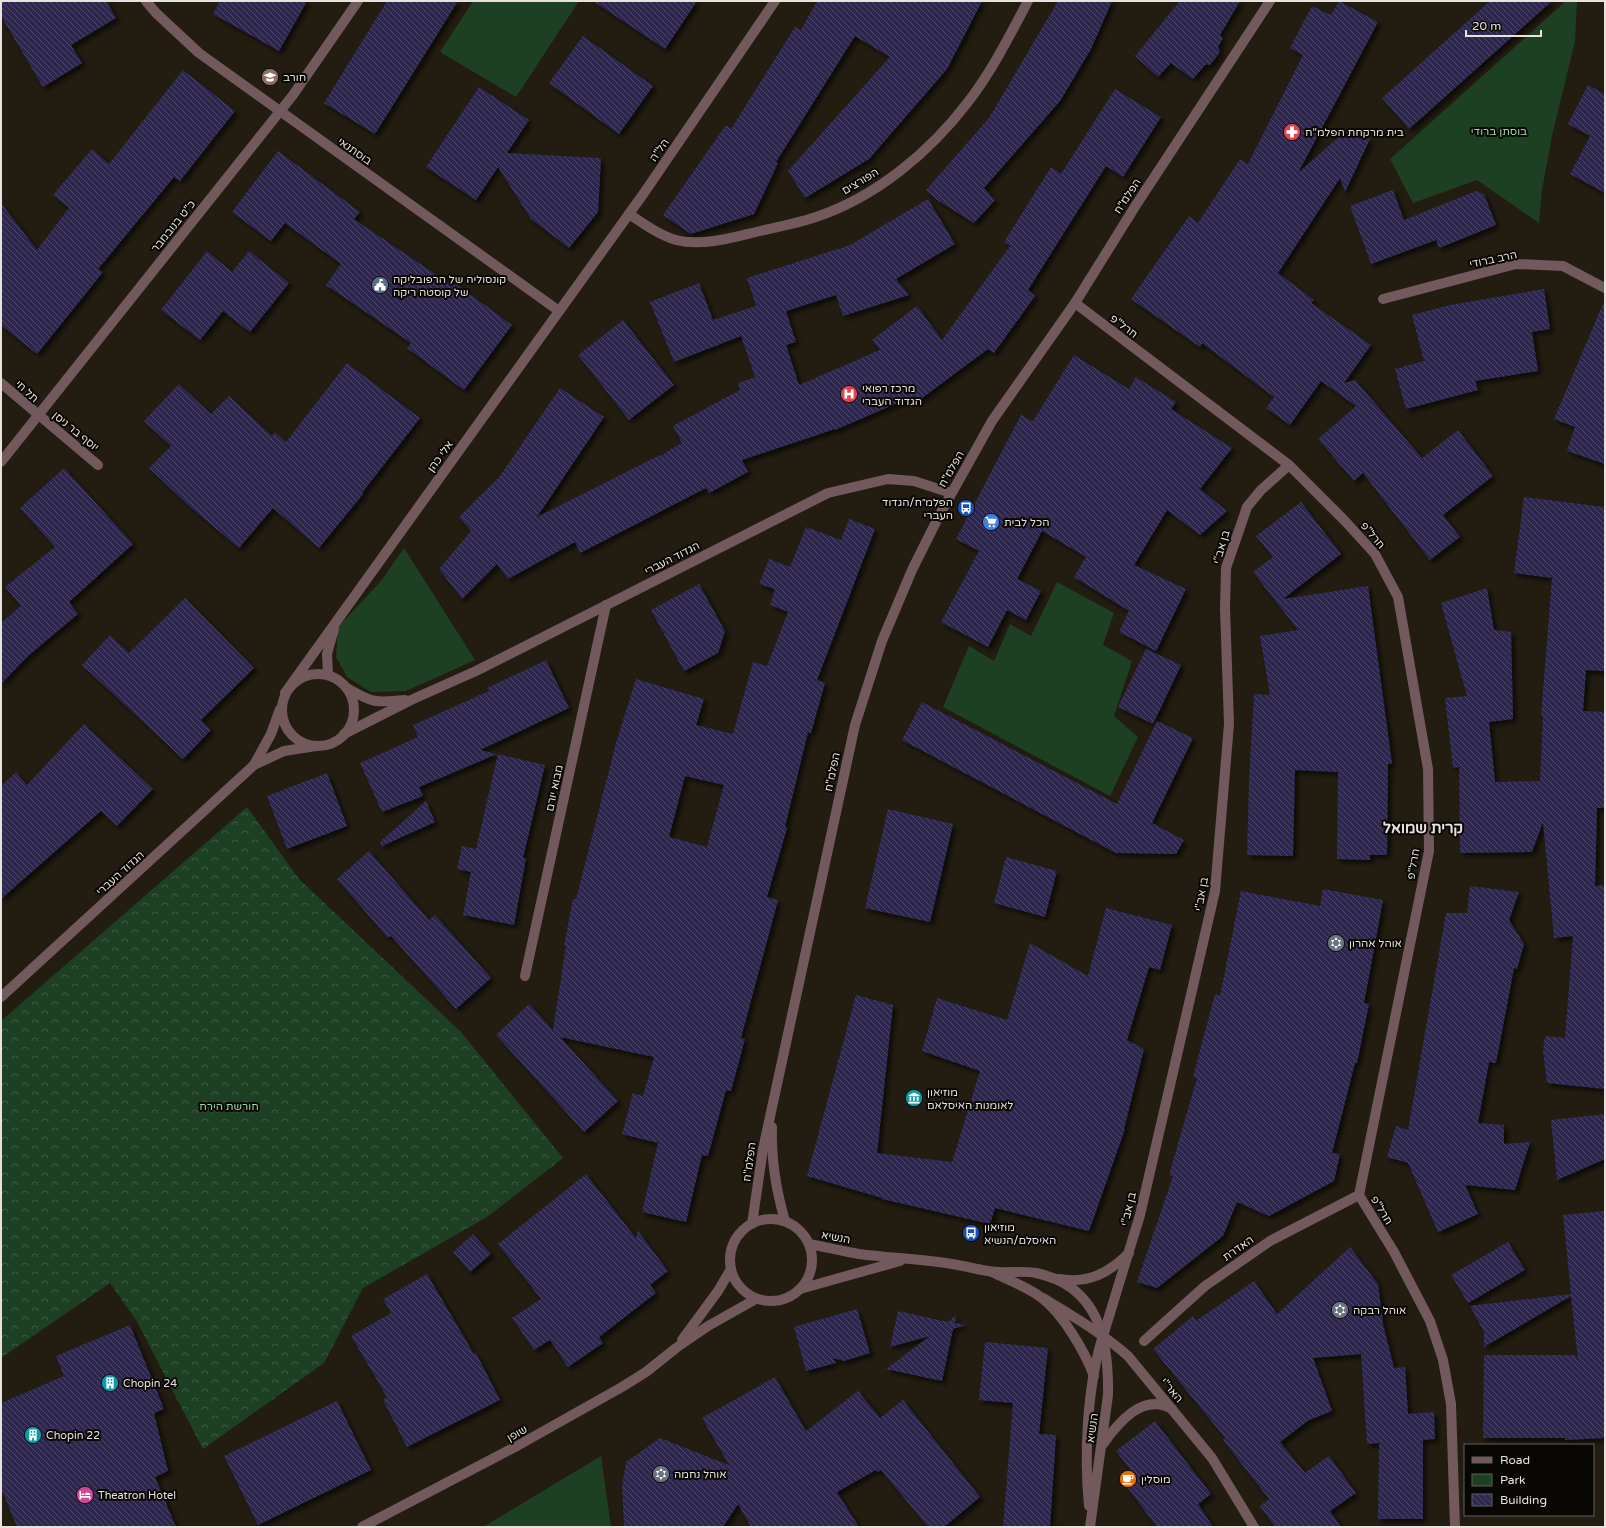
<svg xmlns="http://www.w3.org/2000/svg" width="1606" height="1528" viewBox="0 0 1606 1528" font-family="'Varela Round',Heebo,sans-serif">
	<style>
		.forest { fill: url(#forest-crowns) }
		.green { fill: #1d4023 }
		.building { fill: url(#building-back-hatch); fill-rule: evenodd; filter: url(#shadow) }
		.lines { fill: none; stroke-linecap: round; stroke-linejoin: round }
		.minor { stroke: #71595c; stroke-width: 10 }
		.tertiary { stroke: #71595c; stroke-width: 10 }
		.labels { text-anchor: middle; stroke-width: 4; stroke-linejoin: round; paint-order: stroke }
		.poi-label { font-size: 11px; fill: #e7e2db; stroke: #090704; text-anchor: start }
		.park-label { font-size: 11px; fill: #9bdaa3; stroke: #090704 }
		.street-label { font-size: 11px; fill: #e7e2db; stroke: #090704 }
		.district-label { font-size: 15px; font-weight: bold; fill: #e7e2db; stroke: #090704 }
	</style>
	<defs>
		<pattern id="forest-crowns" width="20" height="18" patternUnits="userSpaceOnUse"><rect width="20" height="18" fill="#1d4023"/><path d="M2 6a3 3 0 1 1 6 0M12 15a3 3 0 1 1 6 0" fill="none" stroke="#3e5b42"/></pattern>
		<pattern id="building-back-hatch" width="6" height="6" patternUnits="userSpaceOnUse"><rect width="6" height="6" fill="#2d2850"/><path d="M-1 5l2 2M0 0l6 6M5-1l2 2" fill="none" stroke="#4b4769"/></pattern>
		<filter id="shadow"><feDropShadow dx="3.5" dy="3.5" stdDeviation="2" flood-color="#0009"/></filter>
	</defs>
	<rect width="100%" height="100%" fill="#221c11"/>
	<polygon class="forest" points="247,807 299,879 461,1032 563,1158 487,1217 363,1288 324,1363 203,1449 136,1320 110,1283 1,1358 1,1021"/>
	<g class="green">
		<polygon points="473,1 579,1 516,97 440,52"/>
		<polygon points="1566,1 1577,1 1575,41 1552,136 1542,190 1539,223 1477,180 1413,203 1390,159"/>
		<polygon points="404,548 475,660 406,691 371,692 347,677 336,657 338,627 381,581"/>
		<polygon points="1057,582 1114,613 1103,645 1132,661 1114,716 1138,737 1110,796 943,707 969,646 994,661 1010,624 1031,636"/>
		<polygon points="601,1456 611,1527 483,1527"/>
	</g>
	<g class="building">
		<polygon points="1,1 106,1 116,18 71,45 82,63 43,87 1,16"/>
		<polygon points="220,1 307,1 279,51 213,14"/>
		<polygon points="387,1 458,1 375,134 324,103"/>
		<polygon points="593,1 697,1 665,49"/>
		<polygon points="817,1 982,1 947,69 869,159 805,198 788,171 890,57 855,36 776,162 778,163 754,214 691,234 663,215 726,125 731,129 795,27 801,30"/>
		<polygon points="1058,1 1112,1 1091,49 1060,101 984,188 995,200 974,223 937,200 926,190 989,118"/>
		<polygon points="1180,1 1240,1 1220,35 1223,38 1218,47 1220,52 1210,65 1206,64 1193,79 1171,63 1158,77 1135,56"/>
		<polygon points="1339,1 1378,22 1298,173 1348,129 1370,139 1345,192 1340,178 1278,273 1314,300 1311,303 1371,345 1344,383 1355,380 1422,458 1458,430 1493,476 1443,515 1460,537 1430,560 1363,473 1354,481 1318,439 1356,406 1321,381 1290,425 1266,408 1274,397 1202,343 1200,347 1131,299 1189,216 1198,223 1240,159 1248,164 1303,55 1290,48 1312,6 1331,15"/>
		<polygon points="1490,1 1552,1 1409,129 1382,98"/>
		<polygon points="583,36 653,86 619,134 549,83"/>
		<polygon points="183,70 235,111 180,181 174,177 98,269 103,272 37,354 1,325 1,203 37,250 69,208 53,195 92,149 109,164"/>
		<polygon points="1588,85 1605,94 1605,193 1570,174 1590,136 1568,124"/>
		<polygon points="479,87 529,120 507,153 601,158 598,212 569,248 531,219 498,167 476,200 426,167"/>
		<polygon points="1115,89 1161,117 1123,177 1106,166 1028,290 1035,296 994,353 988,349 918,401 914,396 835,430 835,429 742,460 748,472 709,493 706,488 580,553 575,542 508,579 497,564 462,599 439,569 471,531 459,517 500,476 560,388 604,417 537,517 660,455 662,456 666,452 682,443 673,426 740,390 738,383 755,377 741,336 674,362 650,302 699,283 713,320 756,306 747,278 850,245 928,199 955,244 896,279 909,295 843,316 836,295 786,311 796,342 786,345 799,385 880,350 872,340 917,306 942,340 1010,246 1004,242 1051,167 1061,174"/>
		<polygon points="278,151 360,212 354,219 453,286 455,283 512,325 464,390 407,348 411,343 326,285 341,264 285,223 271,241 232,212"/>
		<polygon points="1393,190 1404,220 1476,191 1484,194 1496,225 1439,248 1436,240 1371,264 1350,206"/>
		<polygon points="207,251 232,272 249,251 289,283 250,332 223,311 200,340 161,310"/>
		<polygon points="1544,289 1550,329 1532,332 1538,371 1475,381 1478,390 1406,409 1395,369 1424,361 1412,315 1450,305"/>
		<polygon points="1605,299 1605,464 1567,451 1575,427 1554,419"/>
		<polygon points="623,320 674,385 629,420 578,355"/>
		<polygon points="1074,355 1129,389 1136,377 1176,402 1171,409 1232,448 1200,489 1227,511 1200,535 1167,510 1134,565 1186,589 1156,651 1119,632 1129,611 1074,577 1086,557 1042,531 1017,579 1041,591 1026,620 1007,610 988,647 941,622 979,551 956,539 1021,415 1033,421"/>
		<polygon points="347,363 420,418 362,493 363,494 319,548 273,508 239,548 188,505 149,468 171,446 144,421 179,384 211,414 229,396 272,436 275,432 286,442"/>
		<polygon points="64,468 133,544 69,602 78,614 28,656 1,684 1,623 21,606 5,587 55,547 20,508"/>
		<polygon points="1524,497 1605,507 1605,671 1586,670 1583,711 1605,712 1605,808 1597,808 1595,886 1605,885 1605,1089 1547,1083 1543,1051 1545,1036 1565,1038 1573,936 1554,938 1543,822 1532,852 1460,853 1459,767 1453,768 1445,698 1467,696 1441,603 1487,588 1494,630 1511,632 1513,719 1489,722 1495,782 1540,781 1543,716 1541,716 1552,578 1514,573"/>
		<polygon points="1301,502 1341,554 1283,599 1368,586 1392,764 1388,764 1387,855 1370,855 1370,860 1337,859 1338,772 1295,770 1293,856 1247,855 1249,781 1254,694 1270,695 1260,636 1298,630 1253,572 1273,557 1256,536"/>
		<path d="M849 519 875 529 817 680 825 683 811 733 808 732 785 827 787 828 767 897 778 900 741 1038 745 1039 731 1091 726 1090 708 1156 702 1155 686 1222 642 1212 658 1143 622 1134 633 1093 643 1096 654 1057 560 1037 618 1101 584 1132 496 1035 529 1004 553 1030 566 946H564L573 899H576L616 743 636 679 704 699 696 725 733 734 753 662 767 666 788 612 770 605 775 589 759 584 769 559 790 567 806 527 841 540ZM685 776 724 785 707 847 669 837Z"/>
		<polygon points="699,584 725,631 718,653 684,671 651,610"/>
		<polygon points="185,598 254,668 201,720 211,730 183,759 82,665 110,635 129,653"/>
		<polygon points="1146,649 1181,665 1153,724 1118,707"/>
		<polygon points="546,660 569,708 480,750 497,754 419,787 423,796 382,812 360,763 418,737 413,725 489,691 487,688"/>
		<polygon points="922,702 1117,804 1157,721 1193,738 1152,823 1184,840 1176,854 1116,853 902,740"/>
		<polygon points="84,724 153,789 117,826 101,811 1,899 1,786 16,772 27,785"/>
		<polygon points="498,754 545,765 523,858 526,858 514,925 463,915 471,872 457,869 462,846 476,849"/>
		<polygon points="327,773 347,826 287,849 267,796"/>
		<polygon points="426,801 435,822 382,846 380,842"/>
		<polygon points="888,809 953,824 930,922 865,908"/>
		<polygon points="369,851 429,920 435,915 491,978 456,1009 391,936 388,938 337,879"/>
		<polygon points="1006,857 1057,871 1045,917 994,903"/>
		<polygon points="1470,886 1519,892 1509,920 1524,944 1517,969 1514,968 1496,1063 1489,1062 1478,1123 1504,1125 1504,1144 1530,1142 1515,1190 1465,1185 1478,1214 1438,1232 1408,1163 1387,1157 1396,1126 1408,1130 1446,913 1467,913"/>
		<polygon points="1323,889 1383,900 1364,1003 1369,1004 1357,1063 1355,1063 1332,1153 1340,1154 1334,1181 1269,1216 1237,1202 1223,1236 1157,1288 1137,1282 1173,1176 1169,1175 1197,1078 1193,1077 1215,994 1220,996 1241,891 1320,906"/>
		<polygon points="1106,908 1172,925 1160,970 1149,967 1127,1040 1144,1049 1124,1129 1125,1129 1089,1231 995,1208 990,1224 882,1199 882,1198 807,1176 856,995 893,1005 877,1153 952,1162 980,1071 922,1051 937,998 1007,1020 1030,943 1088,976"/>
		<polygon points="1605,1114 1605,1159 1557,1180 1551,1120"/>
		<polygon points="586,1174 636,1238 638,1231 668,1271 650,1285 656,1293 599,1337 603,1343 568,1367 550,1340 534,1350 512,1318 541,1299 498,1244"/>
		<polygon points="1605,1211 1605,1438 1565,1440 1565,1438 1483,1438 1484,1355 1575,1355 1578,1361 1571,1296 1484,1347 1484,1332 1470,1306 1571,1294 1563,1215"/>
		<polygon points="473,1234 491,1254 470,1272 453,1252"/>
		<polygon points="1508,1242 1525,1270 1468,1303 1451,1275"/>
		<polygon points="1350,1247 1378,1284 1383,1324 1394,1368 1405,1367 1408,1414 1434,1412 1435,1439 1423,1440 1423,1519 1378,1519 1379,1443 1367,1444 1361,1354 1313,1358 1332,1411 1309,1420 1280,1442 1305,1473 1329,1456 1356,1493 1330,1511 1341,1527 1275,1527 1260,1506 1269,1499 1223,1440 1225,1438 1153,1349 1193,1316 1196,1321 1254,1281 1277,1314"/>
		<polygon points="427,1274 474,1354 476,1353 500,1400 407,1447 383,1400 387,1397 351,1336 391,1313 383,1299"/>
		<polygon points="857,1309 870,1353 844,1361 833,1358 836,1363 806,1371 794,1327"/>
		<polygon points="898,1311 948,1322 956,1315 955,1323 966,1325 953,1329 942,1381 886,1369 930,1336 890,1347"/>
		<polygon points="130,1325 164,1409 154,1413 168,1471 155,1477 176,1527 17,1527 1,1488 1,1403 64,1376 56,1356"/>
		<polygon points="985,1342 1048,1348 1039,1434 1056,1435 1050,1527 1003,1527 1013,1403 979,1400"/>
		<polygon points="775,1377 806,1431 858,1391 880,1418 903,1400 980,1497 944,1527 928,1527 881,1470 878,1472 876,1470 837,1492 859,1527 751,1527 738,1504 723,1527 624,1527 622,1486 626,1462 660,1438 729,1465 702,1418"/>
		<polygon points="337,1401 371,1470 258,1525 224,1456"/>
		<polygon points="1155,1421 1211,1494 1198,1504 1213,1527 1157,1527 1128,1488 1138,1480 1116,1451"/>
	</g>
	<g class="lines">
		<g class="minor">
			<polyline points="146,1 156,13 199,53 559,311"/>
			<path d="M629 214C644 224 659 235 676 240 703 247 734 237 760 231 778 227 798 223 816 217 876 197 930 152 968 102 992 71 1010 35 1028 1"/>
			<polyline points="1383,299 1516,264 1563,266 1605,288"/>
			<polyline points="1075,303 1289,465 1345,521 1375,554 1398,597 1428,769 1429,851 1359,1195 1394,1252 1430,1321 1443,1360 1451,1404 1455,1527"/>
			<polyline points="1,383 98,465"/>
			<circle cx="318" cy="710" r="36"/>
			<polyline points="328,675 327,654 334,629"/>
			<path d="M347 688C372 703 376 703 405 700"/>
			<polyline points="285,693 644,193 775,1"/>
			<polyline points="344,734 411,700 476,671 828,493 888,479 914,481 951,493"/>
			<polyline points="254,765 271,734 280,709"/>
			<polyline points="525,976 606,605"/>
			<polyline points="1,997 254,765 284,751 316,746"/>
			<polyline points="1103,1336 1140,1215 1215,891 1229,724 1225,608 1226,568 1247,507 1261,490 1289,465"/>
			<polyline points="1144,1341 1205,1286 1270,1241 1359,1195"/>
		</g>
		<g class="tertiary">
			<polyline points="1,462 293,95 358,1"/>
			<path d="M772 1127C771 1159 776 1190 785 1221"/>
			<circle cx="771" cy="1260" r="41"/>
			<polyline points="752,1224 763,1149 855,725 882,641 912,570 940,514 992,421 1075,303 1136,205 1270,1"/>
			<path d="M809 1244C825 1247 842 1251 859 1254 890 1258 922 1259 952 1264 964 1266 976 1269 988 1271 1004 1274 1020 1270 1036 1273 1099 1286 1109 1340 1108 1395L1090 1527"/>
			<path d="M992 1272C1008 1280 1028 1287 1042 1298 1063 1314 1085 1352 1094 1376"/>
			<path d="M1059 1279C1088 1284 1109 1273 1129 1253"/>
			<polyline points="800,1289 900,1261"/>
			<path d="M1043 1298C1072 1316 1102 1333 1128 1356L1212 1458 1254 1527"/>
			<polyline points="682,1340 718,1291 731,1269"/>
			<path d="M1103 1444C1118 1423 1143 1392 1172 1409"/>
			<path d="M1089 1506C1084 1456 1087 1388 1102 1339"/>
			<polyline points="362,1527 517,1446 622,1387 646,1372 676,1348 708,1326 756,1299"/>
		</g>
	</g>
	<defs>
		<symbol id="school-disc" viewBox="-11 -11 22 22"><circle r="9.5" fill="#8d6e63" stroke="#090704"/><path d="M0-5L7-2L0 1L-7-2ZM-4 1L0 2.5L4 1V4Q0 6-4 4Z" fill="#fff"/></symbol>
		<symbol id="pharmacy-disc" viewBox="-11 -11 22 22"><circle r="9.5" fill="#e0444e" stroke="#090704"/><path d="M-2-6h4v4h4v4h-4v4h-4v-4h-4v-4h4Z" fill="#fff"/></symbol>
		<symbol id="civic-disc" viewBox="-11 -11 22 22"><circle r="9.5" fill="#5c6f8a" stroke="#090704"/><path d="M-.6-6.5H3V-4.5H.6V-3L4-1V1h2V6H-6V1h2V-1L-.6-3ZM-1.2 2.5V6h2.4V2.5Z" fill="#fff"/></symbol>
		<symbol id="hospital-disc" viewBox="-11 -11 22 22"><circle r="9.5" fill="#e0444e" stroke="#090704"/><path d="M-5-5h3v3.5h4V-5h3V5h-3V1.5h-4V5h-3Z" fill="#fff"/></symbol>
		<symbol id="bus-disc" viewBox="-11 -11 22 22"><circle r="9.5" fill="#1a4fb4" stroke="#090704"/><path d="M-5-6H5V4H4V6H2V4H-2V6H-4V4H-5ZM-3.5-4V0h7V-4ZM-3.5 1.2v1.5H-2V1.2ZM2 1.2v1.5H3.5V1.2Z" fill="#fff"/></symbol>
		<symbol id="supermarket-disc" viewBox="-11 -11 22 22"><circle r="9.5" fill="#3f7fe0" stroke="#090704"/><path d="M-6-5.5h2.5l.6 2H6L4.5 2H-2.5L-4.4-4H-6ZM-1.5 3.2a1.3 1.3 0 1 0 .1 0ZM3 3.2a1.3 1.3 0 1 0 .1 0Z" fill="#fff"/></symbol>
		<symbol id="synagogue-disc" viewBox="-11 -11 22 22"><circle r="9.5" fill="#6b7280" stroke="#090704"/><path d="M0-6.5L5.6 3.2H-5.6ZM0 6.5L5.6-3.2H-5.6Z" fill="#fff"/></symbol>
		<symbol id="museum-disc" viewBox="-11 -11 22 22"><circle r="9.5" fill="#0f9aa8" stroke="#090704"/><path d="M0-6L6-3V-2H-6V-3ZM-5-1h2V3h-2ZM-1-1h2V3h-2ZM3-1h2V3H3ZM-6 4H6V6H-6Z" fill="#fff"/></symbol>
		<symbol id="building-disc" viewBox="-11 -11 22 22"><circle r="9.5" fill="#0f9aa8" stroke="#090704"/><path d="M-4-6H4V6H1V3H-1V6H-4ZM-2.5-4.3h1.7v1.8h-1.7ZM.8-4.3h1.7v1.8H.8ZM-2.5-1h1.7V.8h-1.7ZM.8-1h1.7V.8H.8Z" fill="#fff"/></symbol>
		<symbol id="cafe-disc" viewBox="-11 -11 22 22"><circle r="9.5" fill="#e8710a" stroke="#090704"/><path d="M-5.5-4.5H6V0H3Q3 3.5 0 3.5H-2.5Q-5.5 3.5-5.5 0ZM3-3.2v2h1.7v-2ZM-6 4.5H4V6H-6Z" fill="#fff"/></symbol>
		<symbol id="hotel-disc" viewBox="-11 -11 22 22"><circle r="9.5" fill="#d1479c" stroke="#090704"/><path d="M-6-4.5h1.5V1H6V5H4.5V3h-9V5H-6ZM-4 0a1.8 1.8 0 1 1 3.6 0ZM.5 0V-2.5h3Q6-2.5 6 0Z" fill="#fff"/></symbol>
	</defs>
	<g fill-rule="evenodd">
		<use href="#school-disc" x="260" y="67" width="20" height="20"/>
		<use href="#pharmacy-disc" x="1282" y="122" width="20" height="20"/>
		<use href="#civic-disc" x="370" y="275" width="20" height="20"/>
		<use href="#hospital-disc" x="839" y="384" width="20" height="20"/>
		<use href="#bus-disc" x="956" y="498" width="20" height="20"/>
		<use href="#supermarket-disc" x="981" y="512" width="20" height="20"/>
		<use href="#synagogue-disc" x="1326" y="933" width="20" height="20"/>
		<use href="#museum-disc" x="904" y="1088" width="20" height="20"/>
		<use href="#bus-disc" x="961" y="1223" width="20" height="20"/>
		<use href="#synagogue-disc" x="1330" y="1300" width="20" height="20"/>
		<use href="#building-disc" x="100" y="1373" width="20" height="20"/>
		<use href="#building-disc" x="23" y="1425" width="20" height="20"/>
		<use href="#synagogue-disc" x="651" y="1464" width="20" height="20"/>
		<use href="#cafe-disc" x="1118" y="1469" width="20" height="20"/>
		<use href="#hotel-disc" x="75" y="1485" width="20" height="20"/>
	</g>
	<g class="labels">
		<g class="poi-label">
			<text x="283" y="81">חורב</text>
			<text x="1305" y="136">בית מרקחת הפלמ"ח</text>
			<text x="393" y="283">קונסוליה של הרפובליקה<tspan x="393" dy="13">של קוסטה ריקה</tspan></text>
			<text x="862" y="392">מרכז רפואי<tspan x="862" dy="13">הגדוד העברי</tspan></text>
			<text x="953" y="506" text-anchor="end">הפלמ״ח/הגדוד<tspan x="953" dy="13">העברי</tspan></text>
			<text x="1004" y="526">הכל לבית</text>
			<text x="1349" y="947">אוהל אהרון</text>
			<text x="927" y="1096">מוזיאון<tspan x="927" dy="13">לאומנות האיסלאם</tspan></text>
			<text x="984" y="1231">מוזיאון<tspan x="984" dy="13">האיסלם/הנשיא</tspan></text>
			<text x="1353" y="1314">אוהל רבקה</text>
			<text x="123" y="1387">Chopin 24</text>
			<text x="46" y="1439">Chopin 22</text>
			<text x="674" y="1478">אוהל נחמה</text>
			<text x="1141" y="1483">מוסלין</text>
			<text x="98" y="1499">Theatron Hotel</text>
		</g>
		<g class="park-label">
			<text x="1499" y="135">בוסתן ברודי</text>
			<text x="229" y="1110">חורשת הירח</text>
		</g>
		<g class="street-label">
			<text transform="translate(659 150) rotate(-55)" y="4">הל"ה</text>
			<text transform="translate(355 151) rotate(35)" y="4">בוסתנאי</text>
			<text transform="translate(860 181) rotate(-31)" y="4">הפורצים</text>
			<text transform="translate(1127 196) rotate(-57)" y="4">הפלמ"ח</text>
			<text transform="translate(173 226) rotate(-51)" y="4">כ"ט בנובמבר</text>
			<text transform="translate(1493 259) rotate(-12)" y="4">הרב ברודי</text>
			<text transform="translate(1124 326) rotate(37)" y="4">חרל"פ</text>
			<text transform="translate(27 391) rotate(42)" y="4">תל חי</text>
			<text transform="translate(76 431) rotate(39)" y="4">יוסף בר ניסן</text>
			<text transform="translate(440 456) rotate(-54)" y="4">אלי כהן</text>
			<text transform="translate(951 469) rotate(-60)" y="4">הפלמ"ח</text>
			<text transform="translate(1373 535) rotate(50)" y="4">חרל"פ</text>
			<text transform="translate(1221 547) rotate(-74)" y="4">בן אב"י</text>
			<text transform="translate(672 558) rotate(-27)" y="4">הגדוד העברי</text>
			<text transform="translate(832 772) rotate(-78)" y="4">הפלמ"ח</text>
			<text transform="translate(554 788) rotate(-78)" y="4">מבוא יורם</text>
			<text transform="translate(1413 864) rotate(-80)" y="4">חרל"פ</text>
			<text transform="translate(120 873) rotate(-42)" y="4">הגדוד העברי</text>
			<text transform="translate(1201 894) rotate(-80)" y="4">בן אב"י</text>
			<text transform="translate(749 1162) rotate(-82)" y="4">הפלמ"ח</text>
			<text transform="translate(1128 1209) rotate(-76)" y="4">בן אב"י</text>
			<text transform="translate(1382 1210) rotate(59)" y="4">חרל"פ</text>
			<text transform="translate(836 1237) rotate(11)" y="4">הנשיא</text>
			<text transform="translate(1238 1248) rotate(-35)" y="4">האדרת</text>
			<text transform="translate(1172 1390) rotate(50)" y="4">האר"י</text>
			<text transform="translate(1092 1428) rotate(-82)" y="4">הנשיא</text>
			<text transform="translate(517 1433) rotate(-29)" y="4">שופן</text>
		</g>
		<g class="district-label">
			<text x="1423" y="833">קרית שמואל</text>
		</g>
	</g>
	<rect width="1606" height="1528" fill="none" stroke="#e7e2db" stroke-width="4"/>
	<rect x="1464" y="1444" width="130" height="72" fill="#090704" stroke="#625f5a"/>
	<rect x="1472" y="1457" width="20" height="6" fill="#71595c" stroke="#625f5a"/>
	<text x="1500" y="1464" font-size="12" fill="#e7e2db">Road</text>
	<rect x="1472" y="1474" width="20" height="12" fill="#1d4023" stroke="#625f5a"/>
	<text x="1500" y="1484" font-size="12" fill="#e7e2db">Park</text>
	<rect x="1472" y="1494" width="20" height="12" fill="url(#building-back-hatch)" stroke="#625f5a"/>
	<text x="1500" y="1504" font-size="12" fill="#e7e2db">Building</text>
	<path d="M1466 30v6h75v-6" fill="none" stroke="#e7e2db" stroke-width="2"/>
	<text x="1472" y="30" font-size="12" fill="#e7e2db" stroke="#090704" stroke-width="3" paint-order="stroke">20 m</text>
</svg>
